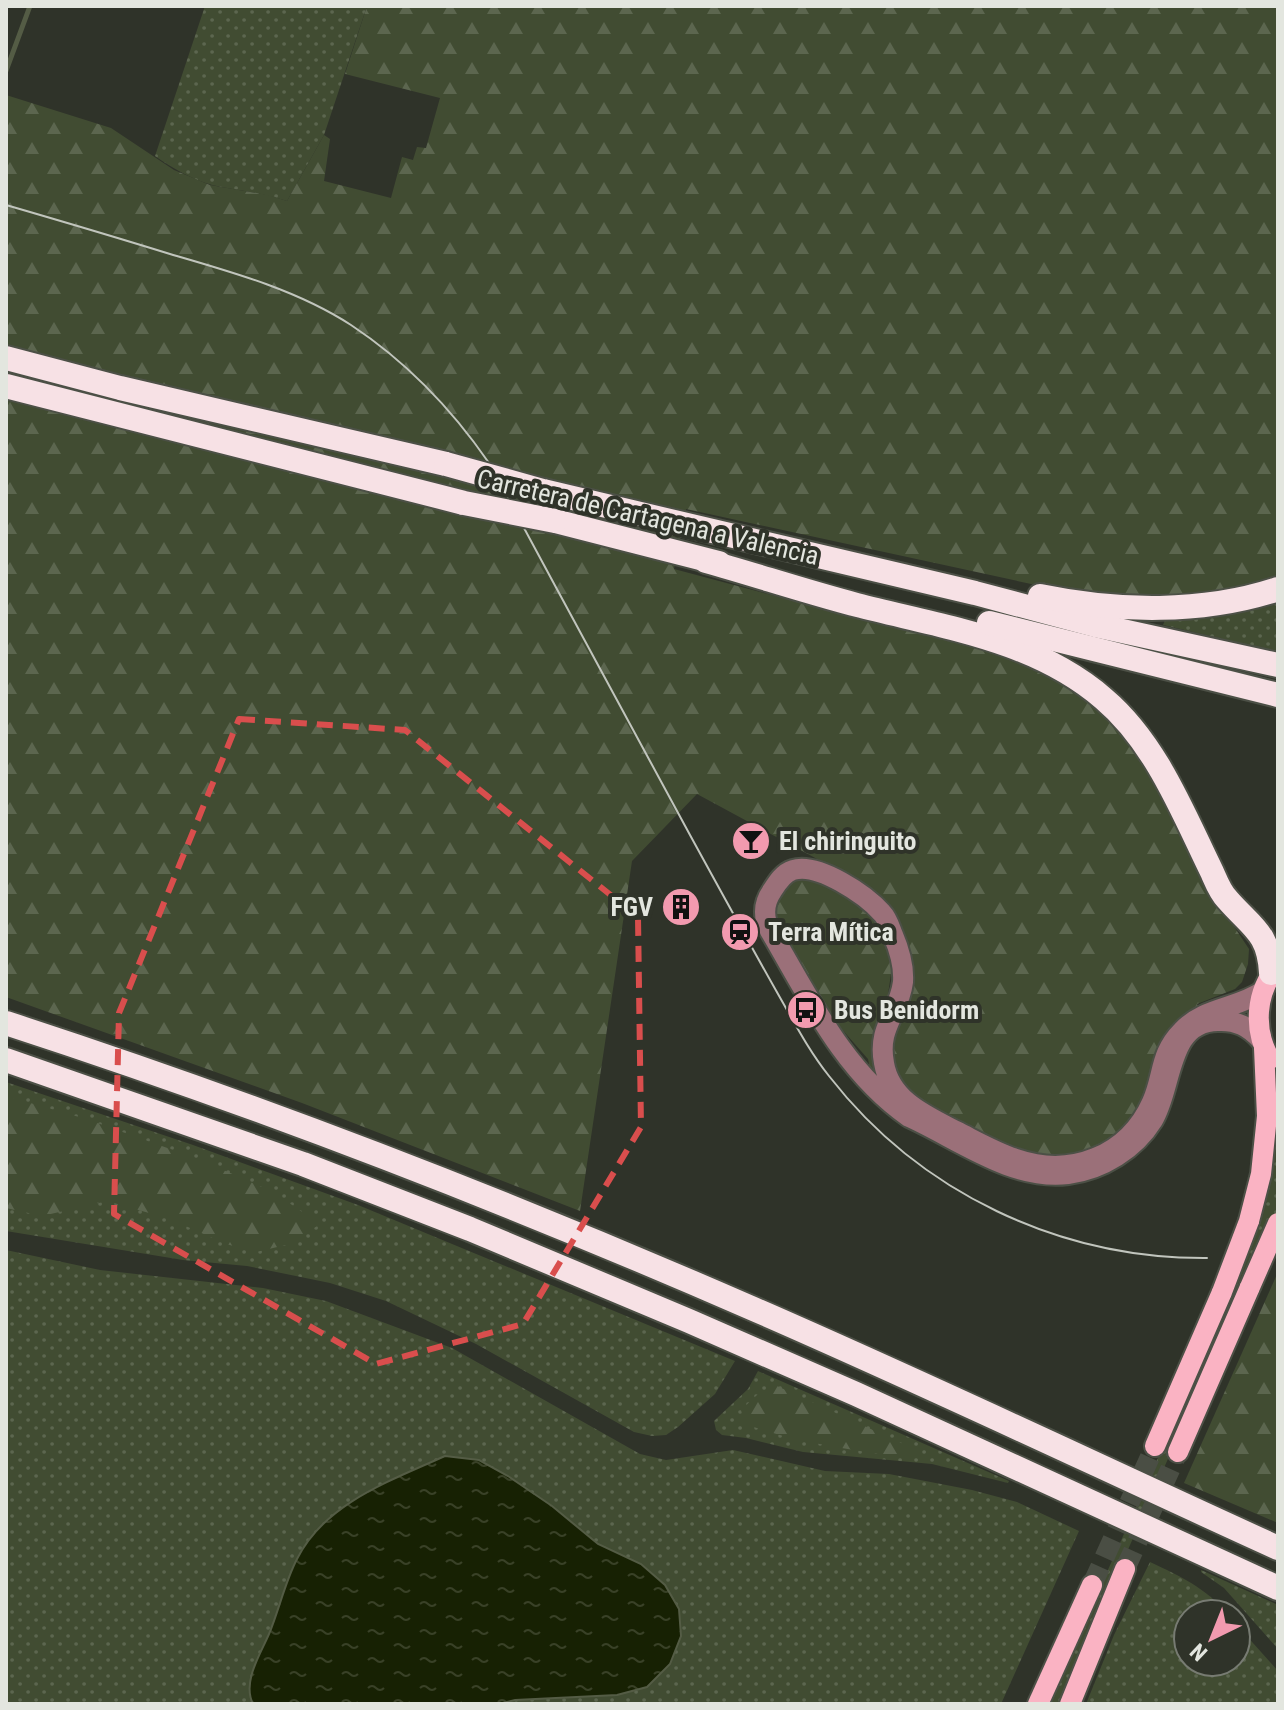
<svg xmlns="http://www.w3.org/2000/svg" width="1284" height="1710" viewBox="0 0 1284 1710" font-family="'Roboto Condensed',sans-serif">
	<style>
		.grass { fill: url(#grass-dots) }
		.forest { fill: url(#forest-firs) }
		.water { fill: url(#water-ripples); stroke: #545c45; stroke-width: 2 }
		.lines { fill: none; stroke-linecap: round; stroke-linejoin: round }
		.stream { stroke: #545c45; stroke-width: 5 }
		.major-tunnel { stroke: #4a4e44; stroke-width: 20; stroke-dasharray: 20 10; stroke-linecap: butt }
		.minor-casing { stroke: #4c5046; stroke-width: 24 }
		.major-casing { stroke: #4c5046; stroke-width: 24 }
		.highway-casing { stroke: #4c5046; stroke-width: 28 }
		.minor { stroke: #9b7079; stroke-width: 20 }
		.major { stroke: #fab3c3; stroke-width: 20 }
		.highway { stroke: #f7e1e5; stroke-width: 24 }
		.tram { stroke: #c1c5bd; stroke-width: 2 }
		.major-bridge-casing { stroke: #4c5046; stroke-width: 24; stroke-linecap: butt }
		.highway-bridge-casing { stroke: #4c5046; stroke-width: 28; stroke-linecap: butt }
		.major-bridge { stroke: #fab3c3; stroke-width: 20 }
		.highway-bridge { stroke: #f7e1e5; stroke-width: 24 }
		.marked { fill: none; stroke: #d94e4d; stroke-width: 6; stroke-dasharray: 16 10; stroke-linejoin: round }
		.labels { text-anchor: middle; stroke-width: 8; stroke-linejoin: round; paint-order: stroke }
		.street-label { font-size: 26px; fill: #e3e6df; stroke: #2f3329 }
		.poi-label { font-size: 26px; font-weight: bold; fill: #e3e6df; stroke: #2f3329; text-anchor: start }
	</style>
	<defs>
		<pattern id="grass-dots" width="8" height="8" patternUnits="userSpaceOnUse" patternTransform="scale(2)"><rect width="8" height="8" fill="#414c32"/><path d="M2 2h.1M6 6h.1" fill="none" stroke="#5c664f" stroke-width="1.8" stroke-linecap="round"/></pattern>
		<pattern id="forest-firs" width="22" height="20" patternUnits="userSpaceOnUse" patternTransform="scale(2)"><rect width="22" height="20" fill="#414c32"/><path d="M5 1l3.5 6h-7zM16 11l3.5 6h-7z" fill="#5c664f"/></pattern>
		<pattern id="water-ripples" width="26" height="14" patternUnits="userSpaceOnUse" patternTransform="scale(2)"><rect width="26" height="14" fill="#172103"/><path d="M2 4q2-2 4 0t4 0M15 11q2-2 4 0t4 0" fill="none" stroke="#394127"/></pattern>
	</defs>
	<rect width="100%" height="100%" fill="#2f3329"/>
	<g class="grass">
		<path d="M205 6H367L324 135 287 201C262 192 237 191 212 185 191 179 172 168 155 156Z"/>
		<polygon points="1278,599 1278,652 1163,625 1166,618"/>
		<polygon points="6,1082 193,1145 358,1205 735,1361 715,1394 678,1427 666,1435 652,1436 634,1432 476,1344 386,1301 330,1283 247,1266 183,1260 6,1231"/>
		<polygon points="1278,1095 1278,1209 1060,1704 1048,1704 1174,1422 1275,1131"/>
		<polygon points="6,1250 100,1270 263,1288 326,1301 452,1348 640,1454 666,1460 733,1450 825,1471 889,1474 972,1490 1017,1502 1079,1531 1001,1704 6,1704"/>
		<polygon points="758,1371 1009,1481 1008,1483 932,1464 803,1452 746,1438 722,1435 716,1430 714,1421 748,1389"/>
		<path d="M1150 1562C1182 1577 1204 1587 1228 1614H1188V1662H1236V1624L1278 1671V1704H1086L1114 1635Z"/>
		<polygon points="1201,1570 1278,1605 1278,1649 1224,1588 1201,1572"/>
	</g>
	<g class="forest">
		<polygon points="367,6 1278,6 1278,581 1191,601 1073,593 686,509 674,569 802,603 924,631 1006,656 1058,678 1081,693 1136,745 1223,910 1249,949 1248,964 1242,982 1235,989 1197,1004 1200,1010 1147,1098 1115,1139 1076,1157 1017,1154 916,1104 899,1079 893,1053 898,923 881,898 843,873 697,794 632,861 580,1211 302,1103 6,997 6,95 111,128 174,170 210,185 268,195 287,201 324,135 330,139 324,181 391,198 402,157 413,160 417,147 426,148 440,98 345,74"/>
		<polygon points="807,876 855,898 880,923 892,967 887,1001 875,1036 881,1078 872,1077 868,1059 832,1018 776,927 771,905 782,884"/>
		<polygon points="6,1096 86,1119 201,1160 273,1192 320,1224 290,1244 256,1252 226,1244 170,1219 107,1201 42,1216 6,1208"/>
		<polygon points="1278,1272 1278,1523 1184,1483"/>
		<path d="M777 1386 921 1452 918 1457 908 1458C852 1450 798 1443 745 1424L741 1410 757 1395Z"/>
	</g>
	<path class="water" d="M445 1456 479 1460 508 1476 552 1506 598 1544 641 1564 665 1585 679 1609 681 1636 670 1664 647 1687 617 1695 515 1700 499 1704H253C242 1682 260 1655 269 1634 279 1610 285 1582 297 1559 325 1503 390 1481 445 1456Z"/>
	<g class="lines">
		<polyline class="stream" points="6,71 30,6"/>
		<g class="major-tunnel">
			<polyline points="1125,1569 1178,1452"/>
			<polyline points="1092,1585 1155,1446"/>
		</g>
		<defs>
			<path id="minor" d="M1261 1040C1249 1027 1237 1020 1218 1021 1167 1021 1173 1087 1153 1120 1135 1149 1102 1170 1068 1174 1012 1181 958 1139 909 1117 843 1071 809 997 770 931 763 917 763 904 772 891 777 883 783 873 793 870 818 862 866 895 882 913 888 919 890 928 893 935 899 949 904 967 903 982 899 1014 877 1027 884 1063 890 1100 925 1115 956 1131 976 1141 995 1152 1016 1159 1071 1178 1128 1156 1152 1102 1164 1076 1159 1054 1182 1031 1204 1007 1237 1009 1263 991"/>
			<g id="major">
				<path d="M1270 1059C1253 1030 1255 992 1278 966"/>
				<polyline points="1249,1221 1261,1174 1267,1116 1264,1048"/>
				<polyline points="1155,1446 1222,1292"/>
				<polyline points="1178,1452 1250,1287"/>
				<polyline points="1038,1704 1092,1585"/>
				<polyline points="1070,1704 1125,1569"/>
			</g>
			<g id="highway">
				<polyline points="6,358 120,388 446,464"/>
				<polyline points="6,386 464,503"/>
				<polyline points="543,491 975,593 1095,625 1278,665"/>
				<polyline points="555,521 719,563"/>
				<path d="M706 561C756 575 807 592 857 605 942 627 1035 639 1104 699 1156 743 1183 813 1212 872 1216 881 1220 892 1227 899 1251 927 1269 932 1271 973"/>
				<path d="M1040 596C1117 612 1203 614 1278 589"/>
				<polyline points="989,623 1278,695"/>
				<path d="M6 1023C258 1105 506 1201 749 1307 927 1384 1102 1468 1278 1548"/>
				<polyline points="6,1060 303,1164 470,1229 689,1321 856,1394 1278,1588"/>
			</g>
		</defs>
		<use href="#minor" class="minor-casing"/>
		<use href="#major" class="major-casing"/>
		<use href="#highway" class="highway-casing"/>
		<use href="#minor" class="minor"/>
		<use href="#major" class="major"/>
		<use href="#highway" class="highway"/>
		<path class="tram" d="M6 205C61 221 115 237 170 254 232 272 297 290 351 325 407 362 451 408 489 463 556 587 622 711 690 835 719 888 748 941 778 994 794 1022 809 1051 829 1076 920 1193 1060 1259 1207 1258"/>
		<defs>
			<g id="major-bridge">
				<polyline points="1250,1287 1278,1223"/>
				<polyline points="1222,1292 1249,1221"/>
			</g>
			<g id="highway-bridge">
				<polyline points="446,464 543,491"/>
				<polyline points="464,503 555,521"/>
			</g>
		</defs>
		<use href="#major-bridge" class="major-bridge-casing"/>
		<use href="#highway-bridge" class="highway-bridge-casing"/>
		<use href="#major-bridge" class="major-bridge"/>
		<use href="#highway-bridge" class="highway-bridge"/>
	</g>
	<path class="marked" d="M239 719 405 730 638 917 641 1127 523 1324 376 1364 114 1214 119 1013Z"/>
	<defs>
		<symbol id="bar-disc" viewBox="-11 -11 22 22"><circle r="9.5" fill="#f29aaf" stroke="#2f3329"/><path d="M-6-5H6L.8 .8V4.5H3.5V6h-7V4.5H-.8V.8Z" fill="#111"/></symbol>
		<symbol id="building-disc" viewBox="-11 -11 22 22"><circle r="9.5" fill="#f29aaf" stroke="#2f3329"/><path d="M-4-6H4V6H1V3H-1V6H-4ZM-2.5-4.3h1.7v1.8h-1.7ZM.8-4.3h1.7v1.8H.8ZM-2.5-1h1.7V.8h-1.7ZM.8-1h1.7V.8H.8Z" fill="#111"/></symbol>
		<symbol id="station-disc" viewBox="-11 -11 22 22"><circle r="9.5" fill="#f29aaf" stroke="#2f3329"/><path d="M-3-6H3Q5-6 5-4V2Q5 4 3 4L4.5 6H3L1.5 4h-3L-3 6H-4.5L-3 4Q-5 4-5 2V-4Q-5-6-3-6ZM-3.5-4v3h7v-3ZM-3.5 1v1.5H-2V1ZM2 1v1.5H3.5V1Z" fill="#111"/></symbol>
		<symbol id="bus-disc" viewBox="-11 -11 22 22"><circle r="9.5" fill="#f29aaf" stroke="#2f3329"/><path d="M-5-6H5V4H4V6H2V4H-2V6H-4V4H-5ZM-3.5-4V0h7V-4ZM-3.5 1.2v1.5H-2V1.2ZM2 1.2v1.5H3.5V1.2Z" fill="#111"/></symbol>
	</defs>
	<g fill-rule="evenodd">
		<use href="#bar-disc" x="729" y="819" width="44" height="44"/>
		<use href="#building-disc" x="659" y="885" width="44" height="44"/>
		<use href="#station-disc" x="718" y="910" width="44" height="44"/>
		<use href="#bus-disc" x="784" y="988" width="44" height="44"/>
	</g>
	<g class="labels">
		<g class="street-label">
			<text transform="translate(648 517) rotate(13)" y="9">Carretera de Cartagena a Valencia</text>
		</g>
		<g class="poi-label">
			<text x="779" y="850">El chiringuito</text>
			<text x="653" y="916" text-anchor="end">FGV</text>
			<text x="768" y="941">Terra Mítica</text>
			<text x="834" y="1019">Bus Benidorm</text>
		</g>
	</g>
	<rect width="1284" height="1710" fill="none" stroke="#e3e6df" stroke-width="16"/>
	<g transform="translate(1212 1638) rotate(223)"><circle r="38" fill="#2f3329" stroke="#777b72" stroke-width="2"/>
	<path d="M0-6L14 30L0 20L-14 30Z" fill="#f29aaf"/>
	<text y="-12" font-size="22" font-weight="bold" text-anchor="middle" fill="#e3e6df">N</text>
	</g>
</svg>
